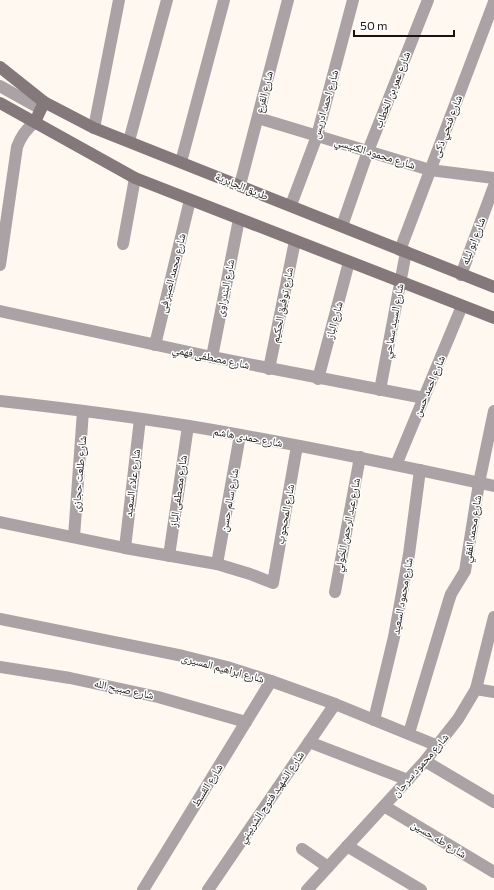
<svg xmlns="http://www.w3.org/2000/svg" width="494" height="890" viewBox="0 0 494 890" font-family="Commissioner,'Noto Naskh Arabic',sans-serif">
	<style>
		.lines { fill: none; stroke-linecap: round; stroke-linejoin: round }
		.street { stroke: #aaa2a4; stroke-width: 12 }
		.secondary { stroke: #84787b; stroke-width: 12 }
		.labels { text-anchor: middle; stroke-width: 3; stroke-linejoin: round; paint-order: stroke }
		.street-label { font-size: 11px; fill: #17130e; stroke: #fff }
	</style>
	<rect width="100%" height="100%" fill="#fff8f0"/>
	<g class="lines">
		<g class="street">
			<polyline points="0,86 41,109"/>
			<polyline points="258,118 430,170 494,178"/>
			<polyline points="94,128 119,0"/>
			<polyline points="129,141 167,0"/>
			<polyline points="181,162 224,0"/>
			<polyline points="240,185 288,0"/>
			<polyline points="291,205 317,136 353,0"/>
			<polyline points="342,226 368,151 428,0"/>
			<polyline points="123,244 135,178"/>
			<polyline points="400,250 494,2"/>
			<path d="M0 265 17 147C21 136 26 129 35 122"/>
			<polyline points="461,275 494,186"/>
			<polyline points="0,311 212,357 424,398"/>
			<polyline points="155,345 190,200"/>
			<polyline points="212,357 239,219"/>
			<polyline points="269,369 295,241"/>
			<polyline points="318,379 349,262"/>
			<polyline points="380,390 406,252"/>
			<path d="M0 401C63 408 126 416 189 426 291 443 393 464 494 486"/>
			<polyline points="396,465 462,306"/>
			<polyline points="0,522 125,548 217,564 250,574 273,583 297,446"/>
			<polyline points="74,537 83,411"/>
			<polyline points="125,548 140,419"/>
			<polyline points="169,556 188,426"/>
			<polyline points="217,564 240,435"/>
			<polyline points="335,592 360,457"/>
			<polyline points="0,619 183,656 227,667 271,681 335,704 438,746"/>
			<polyline points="0,667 70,678 158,697 246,722"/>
			<polyline points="476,689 494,692"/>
			<polyline points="374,720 394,637 409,554 420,470"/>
			<polyline points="409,733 449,600 451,594 465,571 479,483 494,411"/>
			<polyline points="309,742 408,780"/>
			<polyline points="425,761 494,802"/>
			<polyline points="384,806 494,872"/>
			<polyline points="347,846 421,890"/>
			<polyline points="302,849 328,867"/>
			<polyline points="143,890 271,681"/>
			<polyline points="208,890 335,704"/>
			<polyline points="307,890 425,761 458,719 476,689 494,617"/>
		</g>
		<g class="secondary">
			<polyline points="0,67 44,102 94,128 494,287"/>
			<polyline points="0,103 135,178 494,318"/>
			<polyline points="35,122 44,102"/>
		</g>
	</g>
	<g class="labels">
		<g class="street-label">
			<text transform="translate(392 90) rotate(-69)" y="4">شارع عمر بن الخطاب</text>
			<text transform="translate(264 92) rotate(-76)" y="4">شارع القرع</text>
			<text transform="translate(325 104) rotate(-74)" y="4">شارع احمد ادريس</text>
			<text transform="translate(447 126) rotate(-69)" y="4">شارع فتحي ذكى</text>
			<text transform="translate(375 153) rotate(17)" y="4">شارع محمود الكنيسي</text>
			<text transform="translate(242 186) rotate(22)" y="4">طريق الجابرية</text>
			<text transform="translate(473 241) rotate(-69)" y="4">شارع ابو ليله</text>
			<text transform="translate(172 273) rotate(-76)" y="4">شارع محمد الصيرفى</text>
			<text transform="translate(225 288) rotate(-79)" y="4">شارع البندراوى</text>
			<text transform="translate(282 305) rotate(-79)" y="4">شارع توفيق الحكيم</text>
			<text transform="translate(334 320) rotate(-75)" y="4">شارع الباز</text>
			<text transform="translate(393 321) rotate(-80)" y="4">شارع السيد سماحي</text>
			<text transform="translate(211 357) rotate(12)" y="4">شارع مصطفى فهمي</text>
			<text transform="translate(429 386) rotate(-67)" y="4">شارع احمد حسن</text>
			<text transform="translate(248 437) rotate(10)" y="4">شارع حمدى هاشم</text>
			<text transform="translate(79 474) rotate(-85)" y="4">شارع طلعت حجازى</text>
			<text transform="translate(132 483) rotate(-83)" y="4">شارع علاء السعيد</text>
			<text transform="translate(178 491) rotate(-82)" y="4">شارع مصطفى الباز</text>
			<text transform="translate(229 500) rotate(-80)" y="4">شارع سالم حسن</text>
			<text transform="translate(285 514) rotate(-80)" y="4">شارع المحجوب</text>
			<text transform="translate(347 525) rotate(-79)" y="4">شارع عبد الرحمن الخولي</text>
			<text transform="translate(472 529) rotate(-81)" y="4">شارع محمد الفقي</text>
			<text transform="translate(402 596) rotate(-80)" y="4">شارع محمود السعيد</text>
			<text transform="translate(223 668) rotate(15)" y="4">شارع ابراهيم المسيرى</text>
			<text transform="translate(124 689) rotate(12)" y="4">شارع صبيح الله</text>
			<text transform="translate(420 765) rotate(-49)" y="4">شارع محمود سرحان</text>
			<text transform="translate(207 785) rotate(-58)" y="4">شارع القسط</text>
			<text transform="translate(271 797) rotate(-56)" y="4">شارع الشهيد فتوح الشربيني</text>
			<text transform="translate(439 839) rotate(31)" y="4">شارع طه حسين</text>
		</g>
	</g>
	<path d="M354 30v6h100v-6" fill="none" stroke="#17130e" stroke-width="2"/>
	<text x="360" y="30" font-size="12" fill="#17130e" stroke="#ffffff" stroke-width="3" paint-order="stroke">50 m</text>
</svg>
